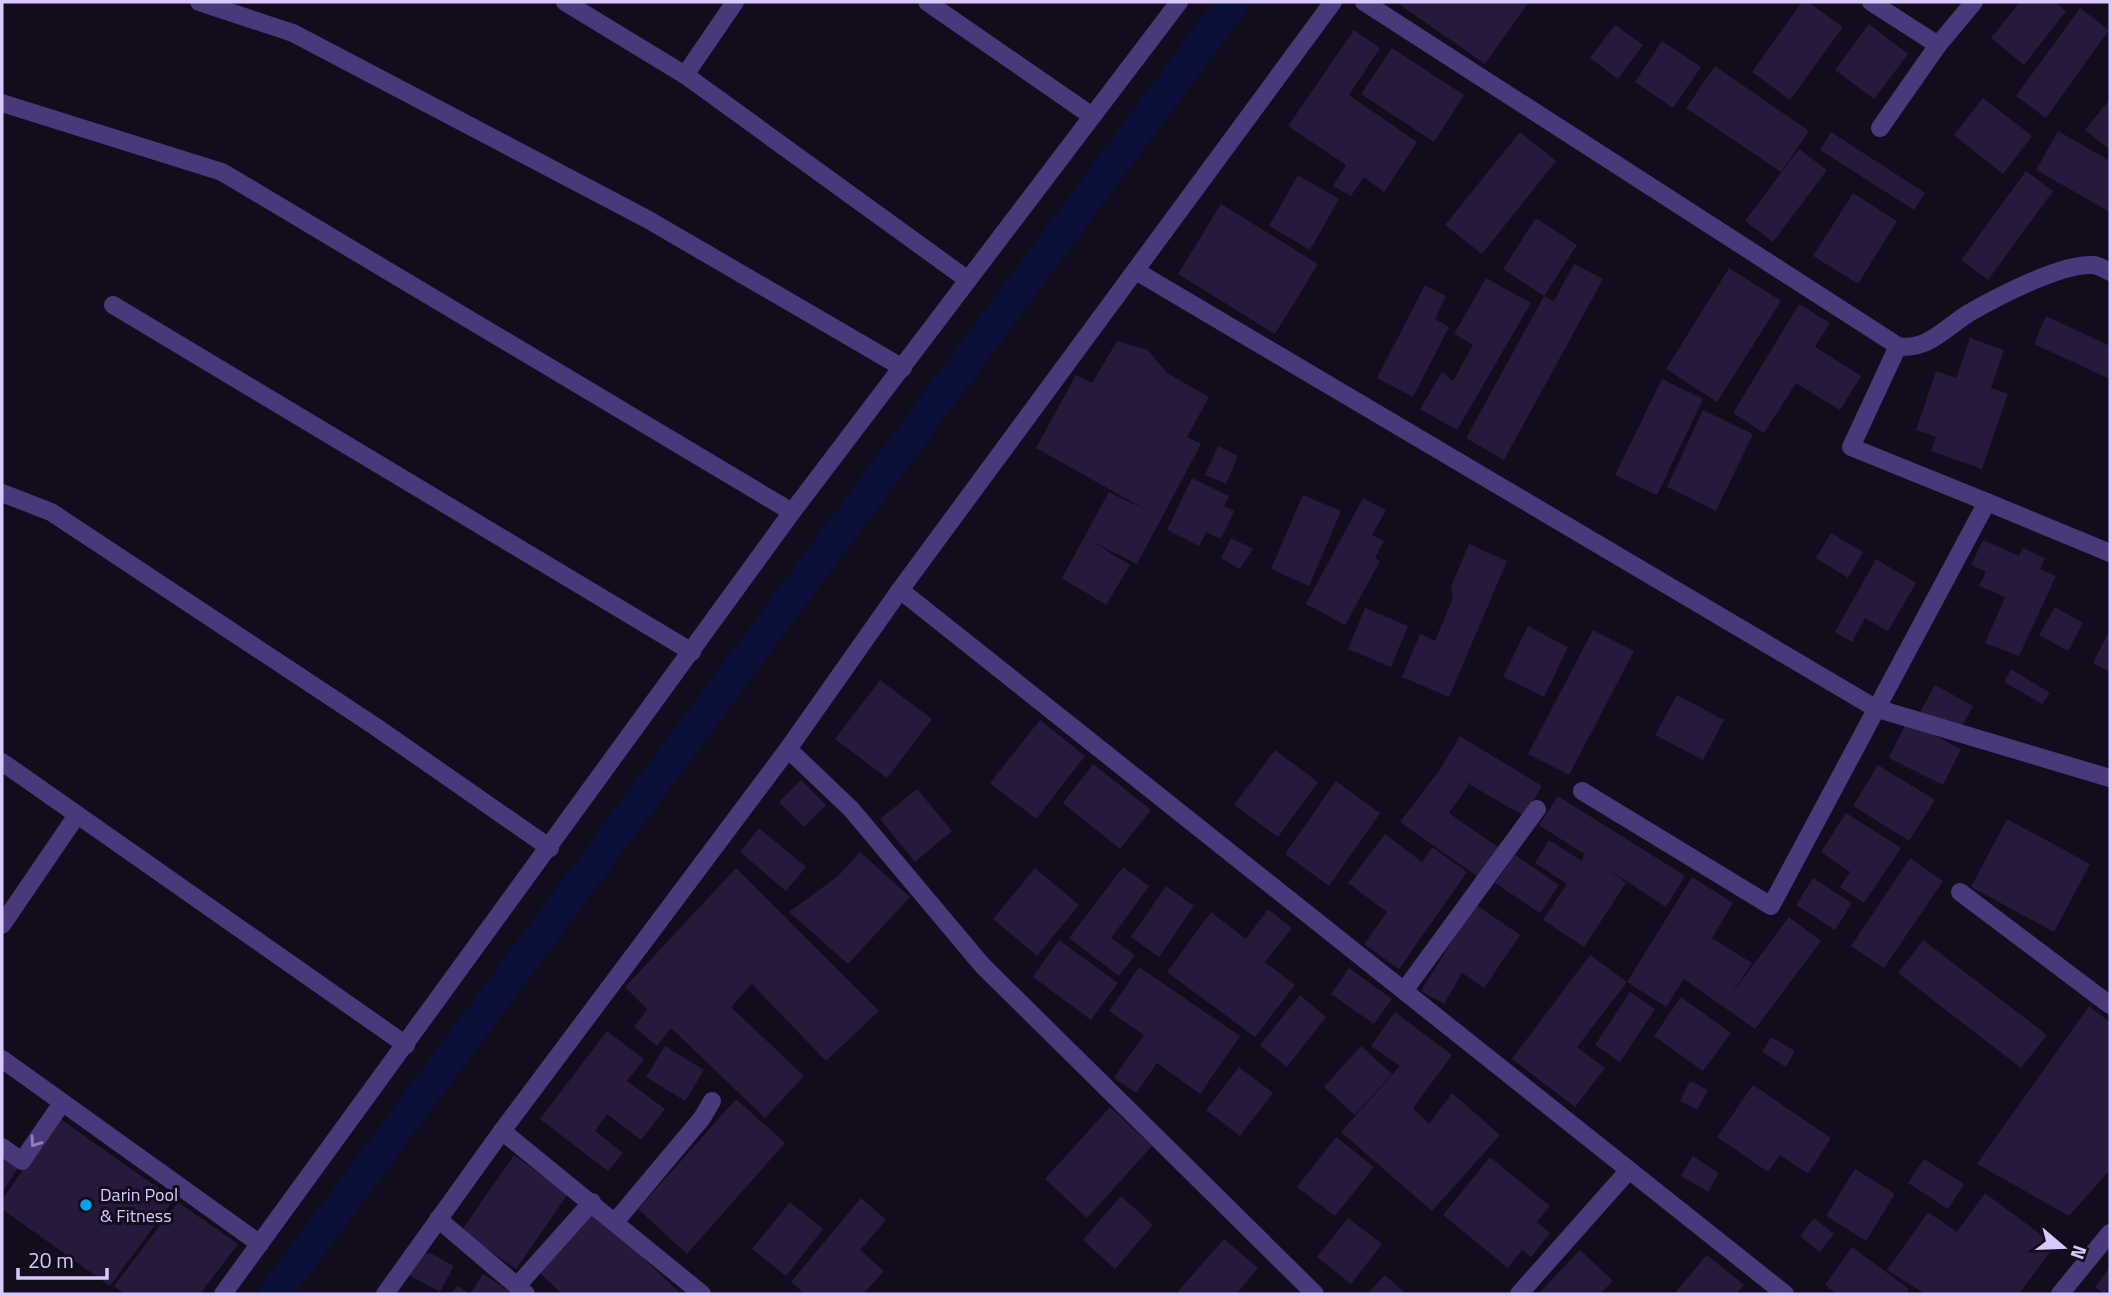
<svg xmlns="http://www.w3.org/2000/svg" width="2112" height="1296" viewBox="0 0 2112 1296" font-family="'Titillium Web',sans-serif">
	<style>
		.lines { fill: none; stroke-linecap: round; stroke-linejoin: round }
		.canal { stroke: #0a1037; stroke-width: 32 }
		.building { fill: #28183c }
		.minor { stroke: #49387a; stroke-width: 18 }
		.oneway { stroke: #9280bc }
		.poi-dot { fill: #07a1eb; stroke: #120c1c; stroke-width: 2.5 }
		.labels { text-anchor: middle; stroke-width: 6; stroke-linejoin: round; paint-order: stroke }
		.poi-label { font-size: 18px; fill: #dac8fd; stroke: #120c1c; text-anchor: start }
	</style>
	<rect width="100%" height="100%" fill="#120c1c"/>
	<g class="lines">
		<polyline class="canal" points="275,1294 1233,2"/>
	</g>
	<g class="building">
		<polygon points="1396,2 1529,2 1485,64"/>
		<polygon points="1802,2 1808,2 1843,27 1790,100 1752,72"/>
		<polygon points="2020,2 2055,2 2066,11 2024,65 1991,38"/>
		<polygon points="2080,8 2109,30 2046,118 2016,96"/>
		<polygon points="1869,24 1908,54 1874,99 1835,70"/>
		<polygon points="1615,25 1643,45 1618,79 1590,58"/>
		<polygon points="1354,30 1380,48 1349,95 1417,142 1384,192 1364,177 1351,196 1333,186 1346,165 1288,126"/>
		<polygon points="1662,41 1701,67 1673,108 1635,82"/>
		<polygon points="1392,48 1464,95 1434,142 1361,94"/>
		<polygon points="1715,66 1809,131 1781,172 1686,108"/>
		<polygon points="1983,98 2032,136 2003,174 1954,135"/>
		<polygon points="2110,99 2110,150 2085,130"/>
		<polygon points="2058,131 2110,161 2110,212 2036,170"/>
		<polygon points="1520,132 1556,161 1482,254 1445,225"/>
		<polygon points="1831,132 1925,193 1914,210 1820,150"/>
		<polygon points="1799,149 1827,170 1773,242 1745,221"/>
		<polygon points="2026,171 2053,191 1988,280 1961,260"/>
		<polygon points="1298,175 1339,199 1310,250 1269,226"/>
		<polygon points="1853,193 1897,221 1858,284 1813,256"/>
		<polygon points="1221,204 1318,264 1275,334 1178,274"/>
		<polygon points="1536,218 1577,245 1544,296 1503,269"/>
		<polygon points="1574,264 1603,279 1504,460 1466,438 1544,296 1554,301"/>
		<polygon points="1729,268 1781,301 1717,402 1666,369"/>
		<polygon points="1486,278 1531,303 1457,430 1420,409 1442,372 1453,381 1473,345 1454,334"/>
		<polygon points="1425,285 1446,296 1435,319 1449,327 1413,397 1377,378"/>
		<polygon points="1799,304 1830,323 1815,347 1861,376 1840,410 1796,383 1764,433 1733,413"/>
		<polygon points="2046,316 2110,346 2110,379 2034,344"/>
		<polygon points="1970,338 2004,350 1991,388 2008,394 1982,469 1931,451 1936,437 1916,430 1936,371 1956,378"/>
		<polygon points="1117,341 1148,350 1167,373 1209,397 1187,437 1201,444 1137,564 1091,541 1130,565 1106,605 1062,578 1109,492 1148,511 1036,448 1076,375 1092,383"/>
		<polygon points="1662,379 1703,399 1657,495 1615,475"/>
		<polygon points="1703,410 1753,434 1716,511 1667,487"/>
		<polygon points="1218,446 1238,456 1226,484 1205,475"/>
		<polygon points="1192,478 1229,496 1224,506 1234,511 1221,539 1206,532 1199,546 1167,530"/>
		<polygon points="1303,495 1341,511 1309,586 1271,569"/>
		<polygon points="1363,498 1386,510 1372,535 1384,541 1375,558 1380,561 1345,625 1306,604"/>
		<polygon points="1831,533 1863,552 1848,578 1816,558"/>
		<polygon points="1231,538 1253,549 1240,569 1221,558"/>
		<polygon points="1983,540 2019,556 2023,548 2045,558 2040,569 2056,576 2019,656 1985,643 2005,597 1979,586 1986,572 1971,565"/>
		<polygon points="1469,544 1507,561 1449,697 1402,677 1420,634 1435,641 1453,598 1451,587"/>
		<polygon points="1876,559 1916,583 1888,631 1865,618 1852,642 1835,632"/>
		<polygon points="2055,607 2083,623 2068,651 2039,635"/>
		<polygon points="1365,608 1408,626 1391,667 1348,649"/>
		<polygon points="1528,626 1568,647 1544,697 1503,677"/>
		<polygon points="2110,629 2110,672 2093,663"/>
		<polygon points="1593,630 1634,651 1569,775 1528,754"/>
		<polygon points="2011,669 2050,693 2042,704 2004,682"/>
		<polygon points="880,680 932,719 887,778 835,739"/>
		<polygon points="1935,685 1973,706 1957,735 1919,714"/>
		<polygon points="1677,695 1724,720 1703,760 1655,735"/>
		<polygon points="1040,720 1085,756 1036,819 990,783"/>
		<polygon points="1907,721 1961,749 1943,785 1889,758"/>
		<polygon points="1460,736 1542,786 1524,816 1462,780 1469,785 1449,813 1502,850 1481,879 1400,822 1441,768"/>
		<polygon points="1275,750 1318,782 1278,837 1234,805"/>
		<polygon points="1093,764 1151,810 1120,849 1063,803"/>
		<polygon points="1878,765 1935,800 1909,841 1853,806"/>
		<polygon points="801,780 826,805 804,827 779,802"/>
		<polygon points="1336,781 1380,813 1329,886 1285,854"/>
		<polygon points="917,789 952,831 915,862 880,819"/>
		<polygon points="1558,796 1685,876 1666,907 1609,870 1626,883 1584,947 1543,920 1567,884 1535,863 1549,840 1582,861 1584,854 1539,825"/>
		<polygon points="1846,813 1901,848 1864,903 1840,887 1850,872 1821,852"/>
		<polygon points="2007,819 2090,864 2054,932 1971,887"/>
		<polygon points="759,828 806,867 786,891 740,852"/>
		<polygon points="1385,834 1422,862 1432,847 1467,872 1399,969 1364,944 1387,912 1348,883"/>
		<polygon points="860,852 910,897 848,964 789,912 838,876"/>
		<polygon points="1515,855 1559,885 1540,913 1495,883"/>
		<polygon points="1910,858 1943,881 1884,968 1851,946"/>
		<polygon points="1123,867 1149,886 1111,938 1135,955 1119,976 1069,938"/>
		<polygon points="736,868 879,1011 826,1061 752,984 731,1007 804,1076 765,1118 671,1028 657,1046 634,1027 647,1009 625,987"/>
		<polygon points="1035,868 1079,905 1037,956 993,919"/>
		<polygon points="1692,877 1733,903 1712,938 1752,963 1731,995 1789,917 1821,941 1755,1029 1684,979 1666,1007 1627,982"/>
		<polygon points="1813,878 1852,903 1835,930 1796,905"/>
		<polygon points="1166,886 1194,906 1159,957 1131,937"/>
		<polygon points="1475,904 1520,935 1484,988 1462,973 1444,1004 1421,991"/>
		<polygon points="1268,909 1292,928 1265,962 1295,985 1255,1037 1167,972 1211,912 1246,939"/>
		<polygon points="1059,940 1118,983 1091,1020 1033,977"/>
		<polygon points="1923,940 2047,1035 2021,1068 1898,973"/>
		<polygon points="1590,955 1627,982 1577,1047 1605,1068 1575,1107 1512,1059"/>
		<polygon points="1139,967 1240,1036 1200,1094 1157,1063 1136,1093 1114,1078 1144,1035 1109,1011"/>
		<polygon points="1349,968 1392,999 1374,1024 1331,994"/>
		<polygon points="1630,992 1655,1009 1620,1062 1595,1045"/>
		<polygon points="1300,995 1326,1017 1287,1067 1260,1045"/>
		<polygon points="1681,997 1731,1033 1703,1071 1654,1036"/>
		<polygon points="2089,1006 2110,1022 2110,1170 2069,1216 1977,1164"/>
		<polygon points="1395,1012 1452,1055 1413,1108 1429,1124 1452,1093 1500,1135 1432,1211 1341,1132 1400,1066 1371,1046"/>
		<polygon points="607,1031 644,1059 627,1081 665,1109 641,1140 607,1114 595,1131 623,1153 608,1171 540,1119"/>
		<polygon points="1771,1037 1795,1051 1786,1067 1762,1052"/>
		<polygon points="665,1046 704,1070 685,1101 646,1077"/>
		<polygon points="1361,1046 1392,1074 1355,1115 1324,1087"/>
		<polygon points="1239,1067 1273,1093 1240,1136 1206,1110"/>
		<polygon points="1690,1081 1708,1090 1697,1110 1680,1101"/>
		<polygon points="1753,1085 1831,1138 1808,1174 1780,1155 1768,1172 1717,1137"/>
		<polygon points="736,1099 785,1143 687,1254 638,1209"/>
		<polygon points="1110,1107 1152,1146 1087,1218 1045,1179"/>
		<polygon points="59,1118 174,1199 110,1286 2,1209 2,1200"/>
		<polygon points="1336,1137 1374,1167 1335,1216 1297,1187"/>
		<polygon points="2,1153 20,1165 2,1192"/>
		<polygon points="514,1155 568,1194 516,1269 461,1231"/>
		<polygon points="1693,1156 1719,1173 1708,1192 1681,1176"/>
		<polygon points="1490,1157 1550,1206 1537,1222 1550,1233 1531,1257 1522,1250 1508,1268 1443,1215"/>
		<polygon points="1924,1159 1964,1184 1948,1209 1908,1183"/>
		<polygon points="1855,1169 1895,1194 1866,1241 1826,1216"/>
		<polygon points="1985,1193 2055,1245 2019,1294 1921,1294 1922,1292 1887,1270 1928,1212 1957,1232"/>
		<polygon points="1121,1196 1153,1225 1115,1269 1083,1240"/>
		<polygon points="861,1198 886,1220 860,1250 884,1271 863,1294 805,1294 791,1282"/>
		<polygon points="178,1202 238,1244 200,1294 125,1294 114,1286"/>
		<polygon points="790,1202 823,1229 786,1276 752,1249"/>
		<polygon points="595,1212 681,1294 562,1294 539,1272"/>
		<polygon points="1348,1218 1382,1244 1351,1284 1317,1257"/>
		<polygon points="1814,1218 1834,1234 1820,1252 1800,1236"/>
		<polygon points="1224,1239 1258,1268 1236,1294 1176,1294"/>
		<polygon points="1852,1247 1909,1289 1906,1294 1838,1294 1825,1285"/>
		<polygon points="1580,1250 1613,1281 1600,1294 1538,1294"/>
		<polygon points="422,1253 432,1254 454,1266 440,1292 409,1275"/>
		<polygon points="1707,1255 1744,1285 1736,1294 1674,1294"/>
		<polygon points="2110,1267 2110,1294 2104,1294 2095,1287"/>
		<polygon points="483,1274 513,1294 451,1294 457,1286 470,1294"/>
		<polygon points="1385,1275 1406,1294 1367,1294"/>
	</g>
	<g class="lines">
		<g class="minor">
			<polyline points="199,2 293,33 647,219 903,368"/>
			<polyline points="565,2 685,75 968,280"/>
			<polyline points="927,2 1092,116"/>
			<polyline points="1364,2 1898,346 1851,447 1987,502"/>
			<polyline points="1871,2 1938,45"/>
			<polyline points="685,75 735,2"/>
			<polyline points="2,103 222,172 792,512"/>
			<polyline points="1880,128 1938,45 1974,2"/>
			<polyline points="1136,271 1875,708 2110,778"/>
			<polyline points="113,305 692,652"/>
			<path d="M1898 346C1927 351 1945 328 1969 313 1997 297 2058 265 2090 265 2097 264 2104 269 2110 272"/>
			<polyline points="2,493 51,512 376,727 550,848"/>
			<polyline points="900,590 1785,1294"/>
			<polyline points="788,749 851,809 982,965 1315,1294"/>
			<polyline points="2,762 406,1045"/>
			<polyline points="1582,791 1771,906 1987,502 2110,553"/>
			<polyline points="1960,892 2110,1005"/>
			<polyline points="2,925 77,815"/>
			<polyline points="1404,991 1537,809"/>
			<polyline points="2,1059 260,1244"/>
			<polyline points="502,1131 702,1294"/>
			<polyline points="2,1147 22,1161 62,1103"/>
			<polyline points="438,1219 517,1286"/>
			<polyline points="615,1222 702,1118 712,1101"/>
			<polyline points="223,1294 792,512 1179,2"/>
			<polyline points="385,1294 502,1131 788,749 900,590 1333,2"/>
			<polyline points="526,1294 517,1286 592,1202"/>
			<polyline points="1519,1294 1629,1170"/>
			<polyline points="2060,1294 2110,1233"/>
		</g>
	</g>
	<defs><path id="oneway-chevron" d="M-2-3.5L2.5 0L-2 3.5" fill="none" stroke-width="1.6" stroke-linecap="round" stroke-linejoin="round" transform="scale(1.75)"/></defs>
	<use class="oneway" href="#oneway-chevron" transform="translate(35 1142) rotate(125)"/>
	<circle class="poi-dot" cx="86" cy="1205" r="7"/>
	<g class="labels">
		<g class="poi-label">
			<text x="100" y="1201">Darin Pool<tspan x="100" dy="21">&amp; Fitness</tspan></text>
		</g>
	</g>
	<rect width="2112" height="1296" fill="none" stroke="#dac8fd" stroke-width="7"/>
	<g transform="translate(2063 1247) rotate(109)" stroke="#120c1c" stroke-width="5" paint-order="stroke">
	<path d="M0-5L12 26L0 18L-12 26Z" fill="#dac8fd"/>
	<text y="-10" font-size="19" font-weight="bold" text-anchor="middle" fill="#dac8fd">N</text>
	</g>
	<path d="M18 1268v10h89v-10" fill="none" stroke="#dac8fd" stroke-width="3.5"/>
	<text x="28" y="1268" font-size="21" fill="#dac8fd" stroke="#120c1c" stroke-width="5" paint-order="stroke">20 m</text>
</svg>
